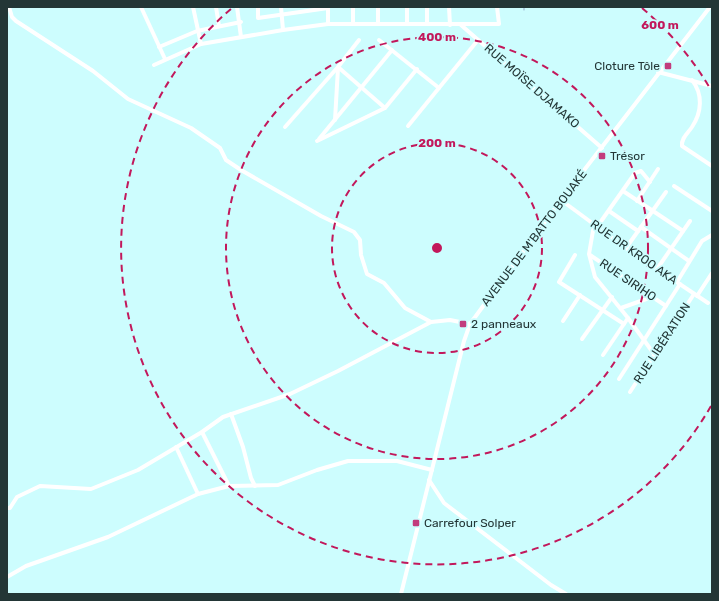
<svg xmlns="http://www.w3.org/2000/svg" width="719" height="601" viewBox="0 0 719 601" font-family="Rubik,sans-serif">
	<style>
		.lines { fill: none; stroke-linecap: round; stroke-linejoin: round }
		.stream { stroke: #94a8cc; stroke-width: 1 }
		.minor { stroke: #fff; stroke-width: 4 }
		.ring { fill: none; stroke: #c2185b; stroke-width: 2; stroke-dasharray: 7 5 }
		.poi-dot { fill: #c23c7d; stroke: #cdfdfe; stroke-width: 1.5 }
		.labels { text-anchor: middle; stroke-width: 3.5; stroke-linejoin: round; paint-order: stroke }
		.poi-label { font-size: 12px; fill: #233636; stroke: #cdfdfe; text-anchor: start }
		.street-label { font-size: 12px; fill: #233636; stroke: #cdfdfe }
		.centre { fill: #c2185b; stroke: #cdfdfe; stroke-width: 2 }
		.ring-label { font-size: 12px; text-anchor: middle; font-weight: bold; fill: #c2185b; stroke: #cdfdfe; stroke-width: 3.5; stroke-linejoin: round; paint-order: stroke }
	</style>
	<rect width="100%" height="100%" fill="#cdfdfe"/>
	<g class="lines">
		<polyline class="stream" points="524,7 524,10"/>
		<g class="minor">
			<polyline points="9,7 12,17 16,21 93,71 128,99 191,128 220,148 226,160 241,170 321,216 354,232 360,240 361,255 367,274 384,283 405,308 431,322"/>
			<polyline points="141,7 165,59"/>
			<polyline points="193,7 201,44"/>
			<polyline points="216,7 219,26"/>
			<polyline points="237,7 241,37"/>
			<polyline points="258,7 258,18 328,8"/>
			<polyline points="281,7 283,30"/>
			<polyline points="328,7 328,24"/>
			<polyline points="407,7 407,24"/>
			<polyline points="449,7 450,25"/>
			<polyline points="353,23 353,7"/>
			<polyline points="378,24 378,7"/>
			<polyline points="427,24 427,7"/>
			<polyline points="461,25 602,148"/>
			<polyline points="379,40 439,88"/>
			<polyline points="159,47 197,31 241,22"/>
			<polyline points="154,65 201,44 283,30 328,24 499,24 497,7"/>
			<polyline points="338,67 385,108"/>
			<polyline points="658,72 712,86"/>
			<path d="M692 80C703 94 702 112 692 127 688 133 681 138 682 146L712 166"/>
			<polyline points="335,120 338,68"/>
			<polyline points="408,126 478,40"/>
			<polyline points="285,127 338,67 359,40"/>
			<polyline points="319,139 392,50"/>
			<polyline points="317,141 385,108 417,69"/>
			<polyline points="674,186 712,211"/>
			<polyline points="623,191 683,231"/>
			<polyline points="561,200 626,248 708,303"/>
			<polyline points="637,201 658,169"/>
			<polyline points="609,211 638,231"/>
			<polyline points="594,225 589,254 595,277 628,318 654,354"/>
			<polyline points="597,227 635,173 641,171 650,182"/>
			<polyline points="641,227 689,261"/>
			<polyline points="626,248 666,192"/>
			<polyline points="575,255 559,282 624,324"/>
			<polyline points="590,255 666,306"/>
			<polyline points="657,269 690,221"/>
			<polyline points="677,282 702,241 712,235"/>
			<polyline points="697,296 712,273"/>
			<polyline points="621,308 652,297"/>
			<polyline points="563,321 580,295"/>
			<polyline points="582,339 612,297"/>
			<polyline points="603,355 628,318"/>
			<polyline points="619,379 680,284"/>
			<polyline points="630,392 694,294"/>
			<polyline points="231,414 243,447 251,478 255,486"/>
			<polyline points="202,432 229,486"/>
			<polyline points="176,447 198,494"/>
			<polyline points="429,480 444,503 551,585 566,594"/>
			<polyline points="7,508 10,508 17,497 40,486 91,489 138,470 202,432 223,417 290,394 338,371 431,322 450,320 470,324"/>
			<polyline points="7,577 26,566 108,537 198,494 229,486 278,485 317,470 348,461 397,461 432,470"/>
			<polyline points="401,594 464,341 470,324 561,200 710,7"/>
		</g>
	</g>
	<g class="ring">
		<circle cx="437" cy="248" r="105"/>
		<circle cx="437" cy="248" r="211"/>
		<path d="M711 406A316 316 0 1 1 232 8M642 8A316 316 0 0 1 711 90"/>
	</g>
	<g class="poi-dot">
		<rect x="664" y="62" width="8" height="8" rx="2"/>
		<rect x="598" y="152" width="8" height="8" rx="2"/>
		<rect x="459" y="320" width="8" height="8" rx="2"/>
		<rect x="412" y="519" width="8" height="8" rx="2"/>
	</g>
	<g class="labels">
		<g class="poi-label">
			<text x="660" y="70" text-anchor="end">Cloture Tôle</text>
			<text x="610" y="160">Trésor</text>
			<text x="471" y="328">2 panneaux</text>
			<text x="424" y="527">Carrefour Solper</text>
		</g>
		<g class="street-label">
			<text transform="translate(532 86) rotate(41)" y="4">RUE MOÏSE DJAMAKO</text>
			<text transform="translate(534 238) rotate(-53)" y="4">AVENUE DE M'BATTO BOUAKÉ</text>
			<text transform="translate(634 252) rotate(35)" y="4">RUE DR KROO AKA</text>
			<text transform="translate(628 280) rotate(34)" y="4">RUE SIRIHO</text>
			<text transform="translate(662 343) rotate(-57)" y="4">RUE LIBÉRATION</text>
		</g>
	</g>
	<circle cx="437" cy="248" r="6" class="centre"/>
	<g class="ring-label">
		<text x="660" y="29">600 m</text>
		<text x="437" y="41">400 m</text>
		<text x="437" y="147">200 m</text>
	</g>
	<rect width="719" height="601" fill="none" stroke="#233636" stroke-width="16"/>
</svg>
